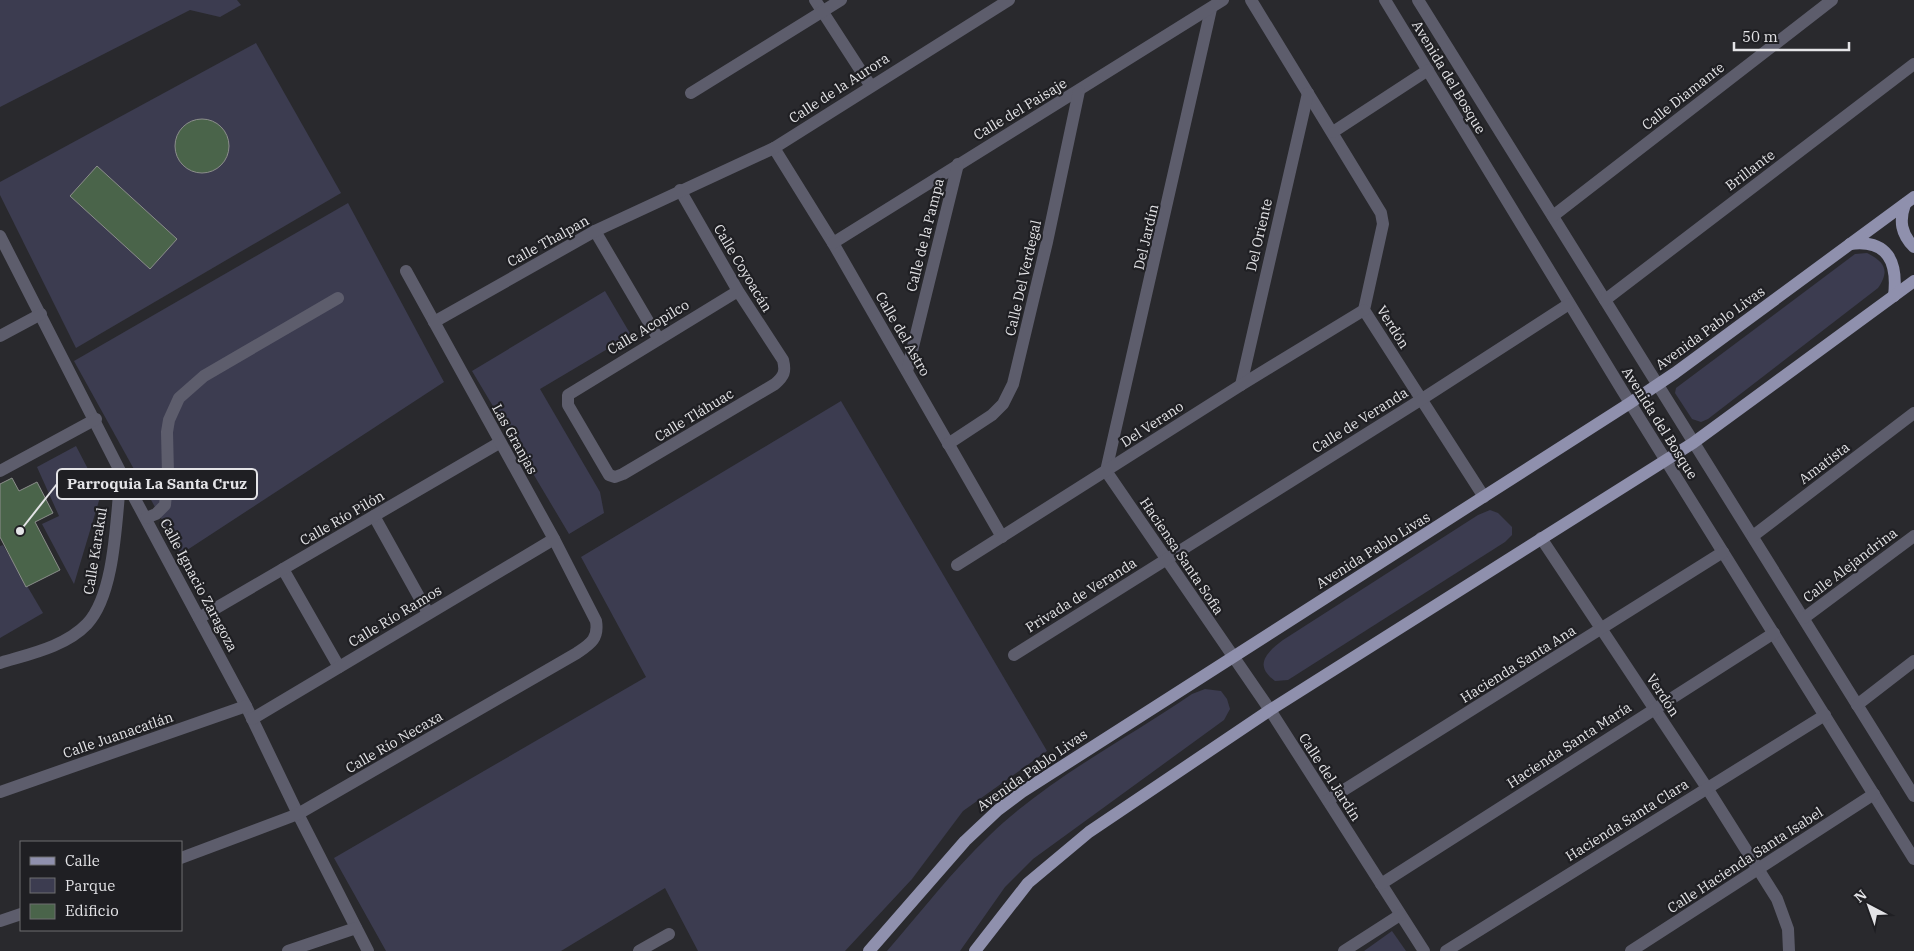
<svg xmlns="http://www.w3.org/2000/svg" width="1914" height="951" viewBox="0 0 1914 951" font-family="'IBM Plex Serif',serif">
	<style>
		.green { fill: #3c3c50 }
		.building { fill: #4a644a; stroke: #8b8e8b }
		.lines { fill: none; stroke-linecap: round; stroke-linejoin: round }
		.minor { stroke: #5d5d6c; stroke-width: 12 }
		.major { stroke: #8f90ad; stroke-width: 12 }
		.labels { text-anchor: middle; stroke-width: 4.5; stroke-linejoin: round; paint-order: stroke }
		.street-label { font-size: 14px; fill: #e4e4e7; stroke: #1f1f23 }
		.leader { fill: none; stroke: #e4e4e7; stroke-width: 2 }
		.callout-dot { fill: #e4e4e7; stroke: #1f1f23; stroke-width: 2 }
		.callout { fill: #1f1f23; stroke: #e4e4e7; stroke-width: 2 }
		.callout-label { font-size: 15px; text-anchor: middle; font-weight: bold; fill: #e4e4e7 }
	</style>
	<rect width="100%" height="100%" fill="#29292d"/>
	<g class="green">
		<polygon points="0,0 237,0 241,5 220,17 190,10 0,107"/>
		<polygon points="256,43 341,193 76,348 0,195 0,182"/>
		<polygon points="348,203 444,382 181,554 74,361"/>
		<path d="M1867 253C1885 262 1890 271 1878 288L1708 419 1701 422 1692 419 1675 393 1676 388 1855 254Z"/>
		<polygon points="605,291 631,335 540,389 600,492 604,513 569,534 472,371"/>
		<polygon points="841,401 1047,751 963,811 912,879 845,951 698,951 665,888 561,951 386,951 334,858 646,677 581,557"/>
		<polygon points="76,446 101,494 74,584 42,524 59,516 37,467"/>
		<path d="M1490 510 1498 513 1512 527V535L1505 542 1288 680 1275 681C1253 665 1267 652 1283 640L1478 515Z"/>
		<polygon points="3,545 43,613 0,638 0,546"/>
		<path d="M1205 689 1221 691 1227 699 1230 709 1224 720 1033 859 1005 887 960 951H887C921 912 953 870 990 835 1049 778 1125 740 1192 694Z"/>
		<polygon points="1392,931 1406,951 1364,951"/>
	</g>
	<g class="building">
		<circle cx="202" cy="146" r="27"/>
		<polygon points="97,166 177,239 150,269 70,196"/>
		<polygon points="12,478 19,491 37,482 53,513 35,522 60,570 26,587 0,537 0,484"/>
	</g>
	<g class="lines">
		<g class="minor">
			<polyline points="815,0 870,85"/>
			<polyline points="1251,0 1381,213 1383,224 1364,310 1484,497"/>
			<polyline points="1385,0 1622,390 1914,859"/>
			<polyline points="1418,0 1914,796"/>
			<polyline points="1211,9 1106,471 1270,710 1424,951"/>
			<polyline points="691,93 841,0"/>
			<polyline points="1333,132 1428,70"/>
			<polyline points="774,148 833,243 1002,537"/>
			<path d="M680 190 738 291 783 360C786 372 784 376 775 384L623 474 615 477 609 475 568 405V395L738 291"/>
			<polyline points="1553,216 1832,0"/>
			<polyline points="595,231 658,338"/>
			<polyline points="0,236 121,473 246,706 298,814 368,951"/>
			<polyline points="833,243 1223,0"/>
			<polyline points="1605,300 1914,64"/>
			<polyline points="434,322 595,231 774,148 1009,0"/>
			<polyline points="0,336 41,314"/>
			<polyline points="907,371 958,164"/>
			<polyline points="1241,385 1308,93"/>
			<polyline points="948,444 992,415 1003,404 1013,384 1047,242 1079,91"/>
			<polyline points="0,471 96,419"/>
			<polyline points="374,516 428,613"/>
			<polyline points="146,518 156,514 165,505 168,474 167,432 169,420 179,398 204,376 338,298"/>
			<polyline points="1753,536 1914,413"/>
			<polyline points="1541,538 1707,788 1777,899 1788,929 1789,951"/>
			<polyline points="957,565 1241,385 1364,310"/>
			<polyline points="283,569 339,667"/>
			<polyline points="199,618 499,443"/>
			<polyline points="1804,618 1914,536"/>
			<polyline points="1014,655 1422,399 1569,304"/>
			<path d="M0 663C29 654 65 647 87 624 116 593 116 515 121 473"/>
			<polyline points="1857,705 1914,661"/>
			<polyline points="252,719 554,539"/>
			<polyline points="0,792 246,706"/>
			<polyline points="1328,800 1723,552"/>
			<path d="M181 858 298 814 577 653C590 644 599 639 596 621L554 539 406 271"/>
			<polyline points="1381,884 1774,633"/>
			<polyline points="0,921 21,914"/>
			<polyline points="288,951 356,928"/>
			<polyline points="639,951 669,934"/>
			<polyline points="1344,951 1400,915"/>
			<polyline points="1446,951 1825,715"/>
			<polyline points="1631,951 1874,794"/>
		</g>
		<g class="major">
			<path d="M1905 204C1899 221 1901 234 1914 247"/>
			<path d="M1850 244C1888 239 1898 262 1894 296"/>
			<polyline points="869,951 965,841 998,810 1022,792 1630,403 1675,373 1914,197"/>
			<polyline points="975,951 1028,883 1089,832 1270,710 1693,443 1914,281"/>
		</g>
	</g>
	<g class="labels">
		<g class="street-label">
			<text transform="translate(1449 77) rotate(59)" y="5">Avenida del Bosque</text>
			<text transform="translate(839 88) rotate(-33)" y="5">Calle de la Aurora</text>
			<text transform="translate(1683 96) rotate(-38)" y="5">Calle Diamante</text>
			<text transform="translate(1020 109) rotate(-31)" y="5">Calle del Paisaje</text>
			<text transform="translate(1750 170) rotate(-37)" y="5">Brillante</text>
			<text transform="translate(925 235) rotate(-76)" y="5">Calle de la Pampa</text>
			<text transform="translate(1259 235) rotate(-77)" y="5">Del Oriente</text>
			<text transform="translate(1146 237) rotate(-77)" y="5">Del Jardín</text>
			<text transform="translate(548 241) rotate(-29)" y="5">Calle Thalpan</text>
			<text transform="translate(743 268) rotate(59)" y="5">Calle Coyoacán</text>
			<text transform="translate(1023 278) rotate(-77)" y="5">Calle Del Verdegal</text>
			<text transform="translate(648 327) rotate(-31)" y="5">Calle Acopilco</text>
			<text transform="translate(1393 327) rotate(58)" y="5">Verdón</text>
			<text transform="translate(1710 328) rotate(-36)" y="5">Avenida Pablo Livas</text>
			<text transform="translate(903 334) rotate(60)" y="5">Calle del Astro</text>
			<text transform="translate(694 415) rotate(-31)" y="5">Calle Tláhuac</text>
			<text transform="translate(1360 420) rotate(-32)" y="5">Calle de Veranda</text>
			<text transform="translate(1660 423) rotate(58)" y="5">Avenida del Bosque</text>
			<text transform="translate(1152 424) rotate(-33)" y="5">Del Verano</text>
			<text transform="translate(515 439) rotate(61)" y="5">Las Granjas</text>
			<text transform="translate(1824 463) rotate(-37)" y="5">Amatista</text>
			<text transform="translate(342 518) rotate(-30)" y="5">Calle Río Pilón</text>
			<text transform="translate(1373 550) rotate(-32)" y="5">Avenida Pablo Livas</text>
			<text transform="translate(95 551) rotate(-81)" y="5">Calle Karakul</text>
			<text transform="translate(1182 556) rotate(56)" y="5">Haciensa Santa Sofia</text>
			<text transform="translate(1850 565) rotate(-37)" y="5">Calle Alejandrina</text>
			<text transform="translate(199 585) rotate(62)" y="5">Calle Ignacio Zaragoza</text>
			<text transform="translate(1081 595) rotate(-32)" y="5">Privada de Veranda</text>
			<text transform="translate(395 616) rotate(-31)" y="5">Calle Río Ramos</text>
			<text transform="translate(1518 664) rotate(-32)" y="5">Hacienda Santa Ana</text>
			<text transform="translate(1663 695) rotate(57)" y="5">Verdón</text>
			<text transform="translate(118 735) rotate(-19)" y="5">Calle Juanacatlán</text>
			<text transform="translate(394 742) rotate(-30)" y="5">Calle Río Necaxa</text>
			<text transform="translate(1569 745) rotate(-33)" y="5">Hacienda Santa María</text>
			<text transform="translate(1032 770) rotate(-35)" y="5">Avenida Pablo Livas</text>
			<text transform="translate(1330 777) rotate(57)" y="5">Calle del Jardín</text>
			<text transform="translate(1627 820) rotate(-32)" y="5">Hacienda Santa Clara</text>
			<text transform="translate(1745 860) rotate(-33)" y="5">Calle Hacienda Santa Isabel</text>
		</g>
	</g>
	<path class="leader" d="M20 531L57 484"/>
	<circle class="callout-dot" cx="20" cy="531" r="5"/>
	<rect class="callout" x="57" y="469" width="200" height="30" rx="5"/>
	<g class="callout-label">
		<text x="157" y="489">Parroquia La Santa Cruz</text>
	</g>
	<rect x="20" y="841" width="162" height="90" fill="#1f1f23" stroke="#6e6e71"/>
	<rect x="30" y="857" width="25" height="8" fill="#8f90ad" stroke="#6e6e71"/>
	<text x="65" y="866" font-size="15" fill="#e4e4e7">Calle</text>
	<rect x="30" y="878" width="25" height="15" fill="#3c3c50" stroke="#6e6e71"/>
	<text x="65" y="891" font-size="15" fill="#e4e4e7">Parque</text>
	<rect x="30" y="904" width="25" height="15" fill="#4a644a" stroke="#6e6e71"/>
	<text x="65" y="916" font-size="15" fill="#e4e4e7">Edificio</text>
	<g transform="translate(1869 906) rotate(319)" stroke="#1f1f23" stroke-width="4" paint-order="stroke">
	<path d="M0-4L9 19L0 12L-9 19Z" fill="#e4e4e7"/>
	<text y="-8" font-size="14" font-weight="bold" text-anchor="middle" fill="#e4e4e7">N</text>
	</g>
	<path d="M1734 42v8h115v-8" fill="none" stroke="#e4e4e7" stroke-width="2.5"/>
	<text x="1742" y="42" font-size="15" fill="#e4e4e7" stroke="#1f1f23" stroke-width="4" paint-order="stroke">50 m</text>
</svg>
